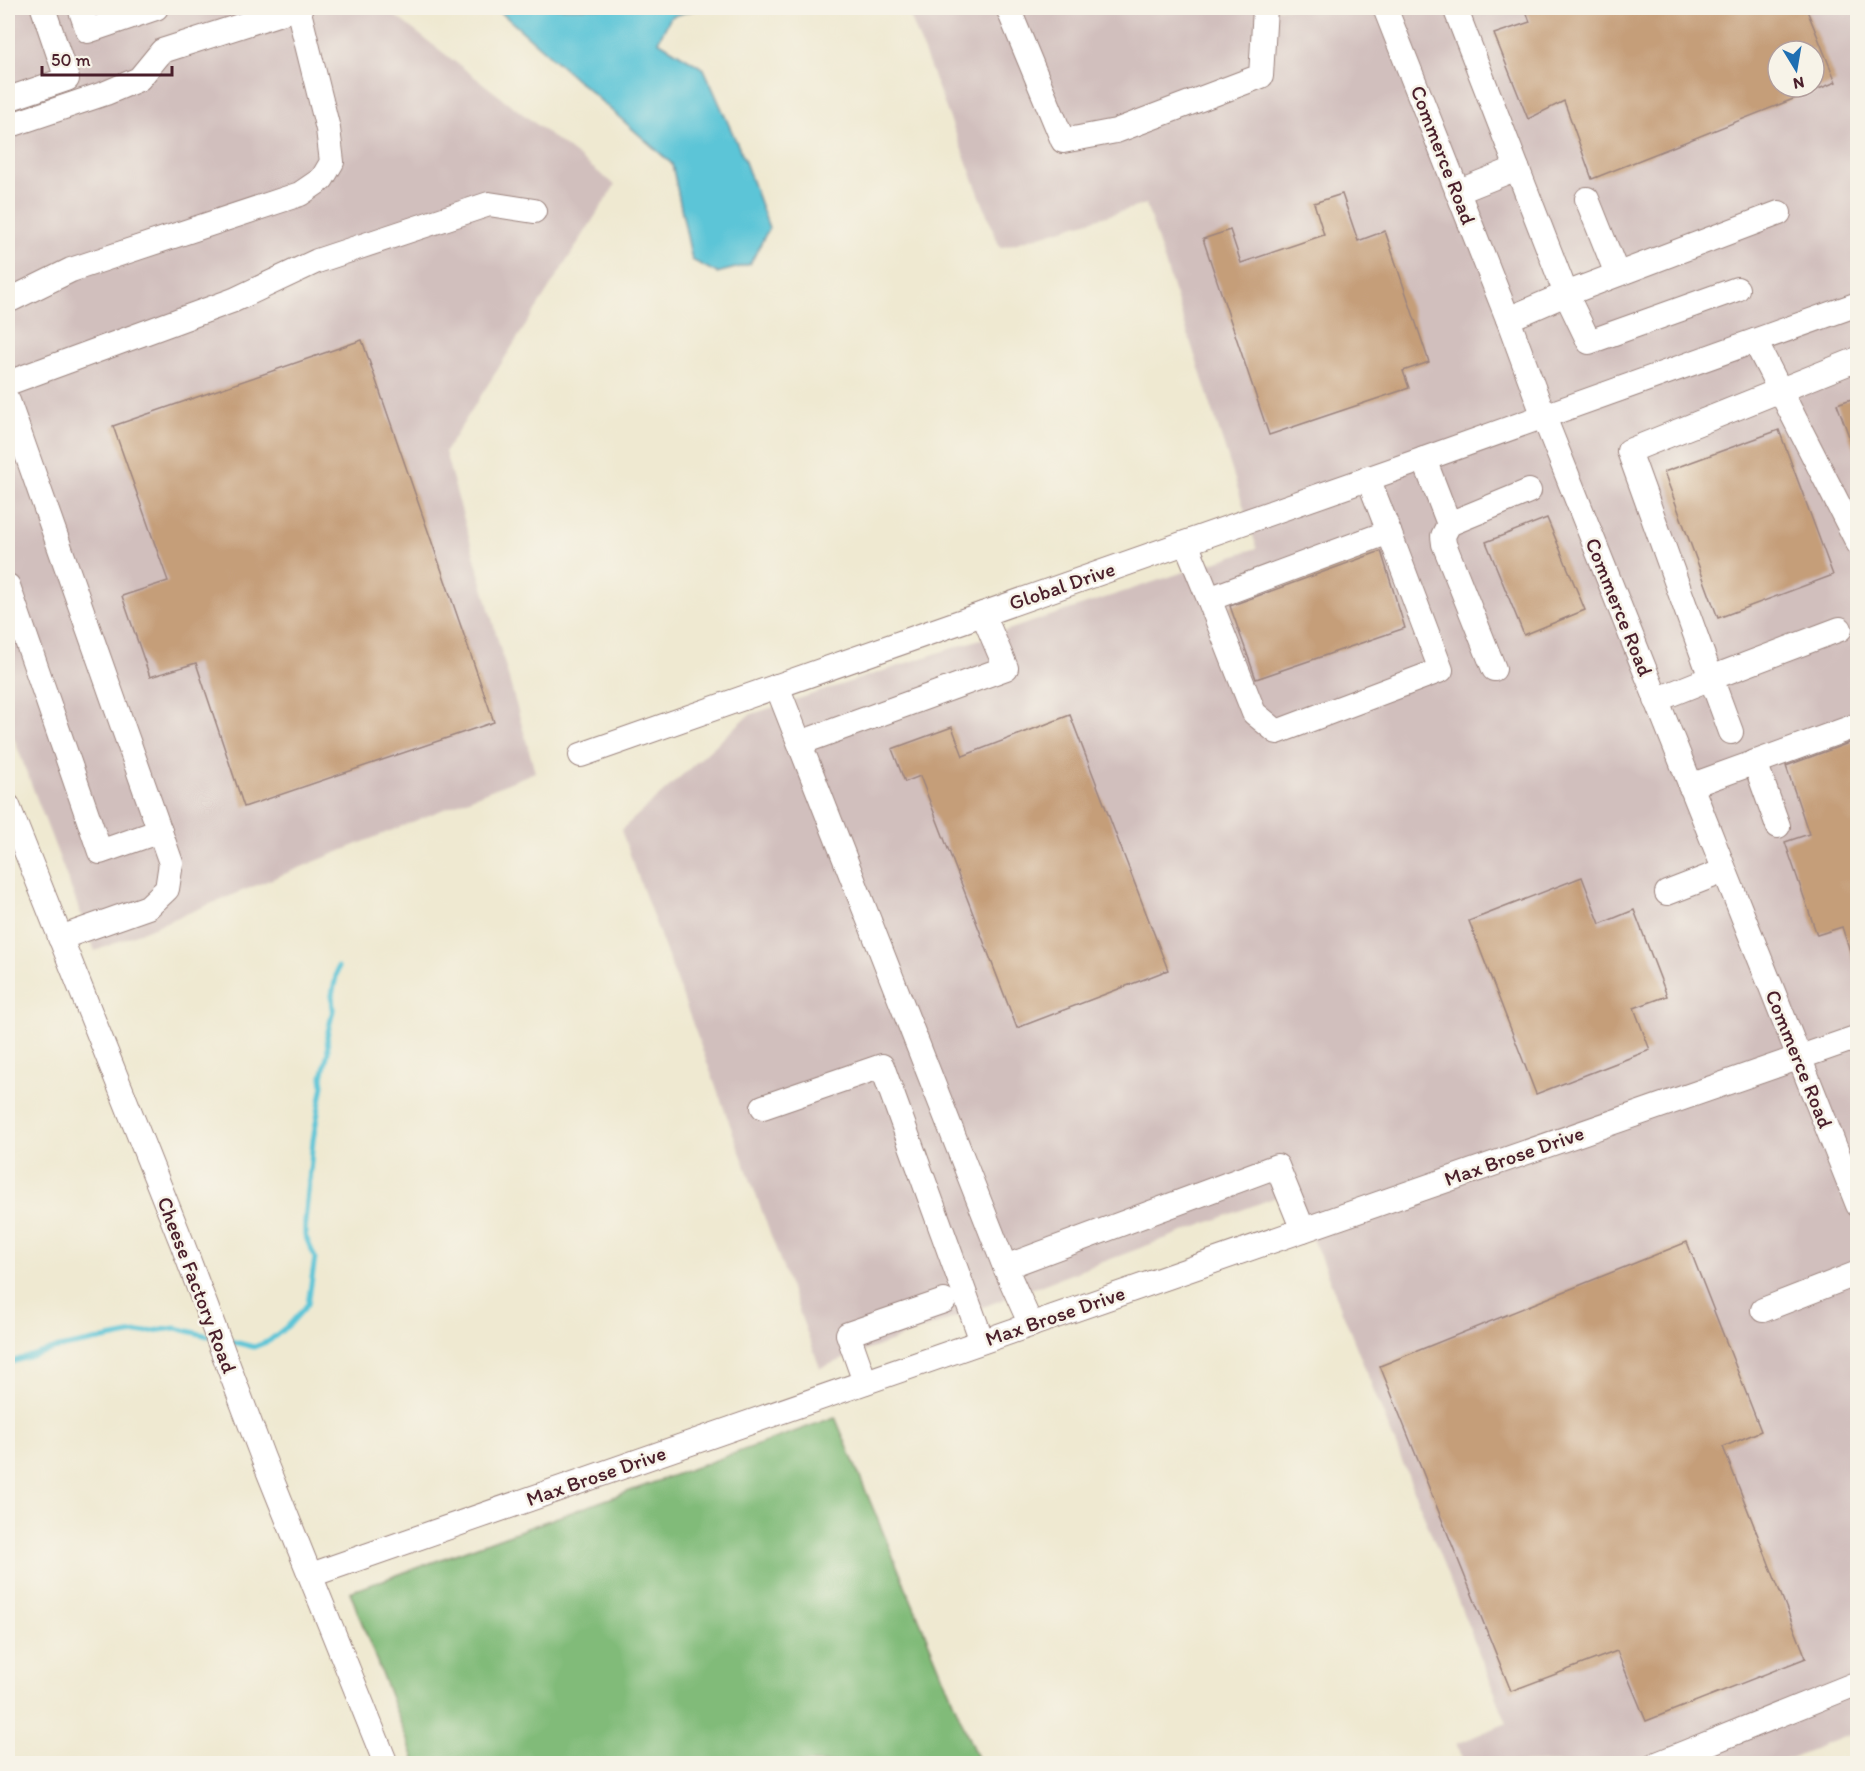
<svg xmlns="http://www.w3.org/2000/svg" width="1865" height="1771" viewBox="0 0 1865 1771" font-family="Itim,sans-serif">
	<style>
		.industrial { fill: #d1bfbd; fill-rule: evenodd }
		.forest { fill: #81bb79; stroke: #666d52; stroke-width: 1.5 }
		.water { fill: #5bc5d7; stroke: #527281; stroke-width: 1.5 }
		.lines { fill: none; stroke-linecap: round; stroke-linejoin: round }
		.stream { stroke: #5bc5d7; stroke-width: 5 }
		.building { fill: #c59e79; fill-rule: evenodd }
		.minor-casing { stroke: #9c847e; stroke-width: 26 }
		.minor { stroke: #fff; stroke-width: 24 }
		.labels { text-anchor: middle; stroke-width: 5; stroke-linejoin: round; paint-order: stroke }
		.street-label { font-size: 21px; fill: #4a1f2b; stroke: #f7f3e8 }
	</style>
	<rect width="100%" height="100%" fill="#f7f3e8"/>
	<filter id="ink" filterUnits="userSpaceOnUse"><feTurbulence type="fractalNoise" baseFrequency=".0167" numOctaves="2"/><feDisplacementMap in="SourceGraphic" scale="12" xChannelSelector="R" yChannelSelector="G"/><feConvolveMatrix kernelMatrix="1 2 1 2 8 2 1 2 1" color-interpolation-filters="sRGB"/></filter>
	<filter id="wash" filterUnits="userSpaceOnUse"><feTurbulence type="fractalNoise" baseFrequency=".008" numOctaves="4" result="noise"/><feDisplacementMap in="SourceGraphic" scale="24" xChannelSelector="R" yChannelSelector="G"/><feGaussianBlur stdDeviation="1.35" result="paint"/><feColorMatrix in="noise" values="0 0 0 0 0 0 0 0 0 0 0 0 0 0 0 0 0 1.4 0 .05"/><feComposite in="paint" operator="in"/></filter>
	<g filter="url(#wash)">
		<rect width="100%" height="100%" fill="#efe9d1"/>
		<g class="industrial">
			<polygon points="8,8 385,8 615,185 445,452 535,772 95,951 8,723"/>
			<path d="M907 8H1857V1732L1778 1763H1464L1456 1744 1507 1723 1318 1251 1287 1193 820 1368 621 830 749 715 1257 548 1146 204 1000 248ZM1778 51H1814V87H1778Z"/>
		</g>
		<polygon class="forest" points="835,1417 979,1763 416,1763 350,1592"/>
		<polygon class="water" points="496,8 699,8 671,17 658,41 704,69 744,159 769,228 750,264 717,273 692,260 672,164"/>
		<g class="lines">
			<g class="stream">
				<polyline points="226,1340 254,1347 269,1341 290,1324 308,1304 315,1258 305,1235 305,1222 313,1140 323,1085 322,1077 328,1052 327,1036 333,1010 332,995 338,967"/>
				<polyline points="8,1363 54,1349 129,1334 176,1328 208,1336"/>
			</g>
		</g>
		<g id="blocks">
			<g class="building">
				<path d="M1525 8H1806L1836 82 1592 179 1564 101 1528 119 1494 34 1530 22ZM1778 51H1814V87H1778Z"/>
				<polygon points="1342,194 1358,241 1385,231 1429,362 1403,371 1409,388 1269,435 1203,239 1230,230 1241,263 1324,235 1314,203"/>
				<polygon points="362,340 494,722 244,807 196,663 150,677 122,596 168,581 113,426"/>
				<polygon points="1857,397 1857,455 1856,455 1837,404"/>
				<polygon points="1779,430 1833,575 1718,618 1664,472"/>
				<polygon points="1547,518 1585,610 1524,635 1486,542"/>
				<polygon points="1381,551 1405,628 1256,679 1230,606"/>
				<polygon points="1070,715 1168,970 1017,1028 920,776 905,782 892,749 952,727 963,756"/>
				<polygon points="1857,740 1857,965 1855,966 1842,927 1817,935 1785,842 1809,834 1786,766"/>
				<polygon points="1582,877 1600,924 1634,910 1667,996 1634,1008 1650,1050 1536,1094 1469,921"/>
				<polygon points="1687,1242 1761,1431 1723,1447 1806,1658 1646,1721 1617,1651 1511,1691 1380,1366"/>
			</g>
		</g>
	</g>
	<g filter="url(#ink)">
		<use href="#blocks" fill-opacity="0" stroke="#9c847e" stroke-width="1.5"/>
		<g class="lines">
			<defs>
				<g id="minor">
					<polyline points="80,8 88,31 156,8"/>
					<polyline points="1008,8 1063,141 1116,131 1261,76 1265,8"/>
					<polyline points="1385,8 1508,319 1544,417 1858,1205"/>
					<polyline points="1455,8 1566,294 1508,319"/>
					<polyline points="8,99 67,79 43,8"/>
					<polyline points="8,126 106,93 139,79 162,51 296,8"/>
					<polyline points="1457,192 1517,168"/>
					<polyline points="1587,199 1617,274"/>
					<polyline points="1737,289 1589,342 1566,294 1779,213"/>
					<polyline points="8,299 12,299 71,270 300,194 322,179 332,162 328,129 298,8"/>
					<polyline points="1755,341 1858,543"/>
					<polyline points="8,383 234,300 317,261 489,204 534,211"/>
					<polyline points="8,401 171,863 167,889 148,907 60,938"/>
					<polyline points="1424,459 1449,524 1529,491"/>
					<polyline points="1449,524 1443,536 1444,544 1494,669"/>
					<polyline points="1186,543 1209,599 1389,532 1368,478"/>
					<polyline points="8,586 100,852 160,831"/>
					<polyline points="1209,599 1254,713 1277,732 1441,670 1389,532"/>
					<polyline points="1840,629 1711,678 1629,451 1858,359"/>
					<polyline points="777,686 1005,1267 1277,1166 1303,1230"/>
					<polyline points="1656,700 1711,678 1731,732"/>
					<polyline points="800,743 1006,668 983,614"/>
					<polyline points="581,755 1424,459 1858,304"/>
					<polyline points="1755,762 1778,826"/>
					<polyline points="1690,786 1858,725"/>
					<polyline points="8,806 182,1243 263,1458 386,1764"/>
					<polyline points="1667,893 1724,871"/>
					<polyline points="763,1107 882,1066 982,1341"/>
					<polyline points="1005,1267 1031,1325"/>
					<polyline points="1763,1310 1858,1273"/>
					<polyline points="865,1382 848,1334 944,1301"/>
					<polyline points="311,1575 1858,1037"/>
					<polyline points="1657,1764 1858,1683"/>
				</g>
			</defs>
			<use href="#minor" class="minor-casing"/>
			<use href="#minor" class="minor"/>
		</g>
	</g>
	<g class="labels">
		<g class="street-label">
			<text transform="translate(1443 155) rotate(69)" y="7">Commerce Road</text>
			<text transform="translate(1062 586) rotate(-19)" y="7">Global Drive</text>
			<text transform="translate(1619 607) rotate(68)" y="7">Commerce Road</text>
			<text transform="translate(1799 1059) rotate(68)" y="7">Commerce Road</text>
			<text transform="translate(1514 1156) rotate(-19)" y="7">Max Brose Drive</text>
			<text transform="translate(197 1285) rotate(69)" y="7">Cheese Factory Road</text>
			<text transform="translate(1055 1316) rotate(-19)" y="7">Max Brose Drive</text>
			<text transform="translate(596 1476) rotate(-19)" y="7">Max Brose Drive</text>
		</g>
	</g>
	<rect width="1865" height="1771" fill="none" stroke="#f7f3e8" stroke-width="30"/>
	<g transform="translate(1796 69) rotate(169)"><circle r="28" fill="#f7f3e8" stroke="#b29e9c" stroke-width="1.5"/>
	<path d="M0-4.5L10 22L0 15L-10 22Z" fill="#1f6fb2"/>
	<text y="-9" font-size="16" font-weight="bold" text-anchor="middle" fill="#4a1f2b">N</text>
	</g>
	<path d="M42 66v9h130v-9" fill="none" stroke="#4a1f2b" stroke-width="3"/>
	<text x="51" y="66" font-size="18" fill="#4a1f2b" stroke="#f7f3e8" stroke-width="4.5" paint-order="stroke">50 m</text>
</svg>
